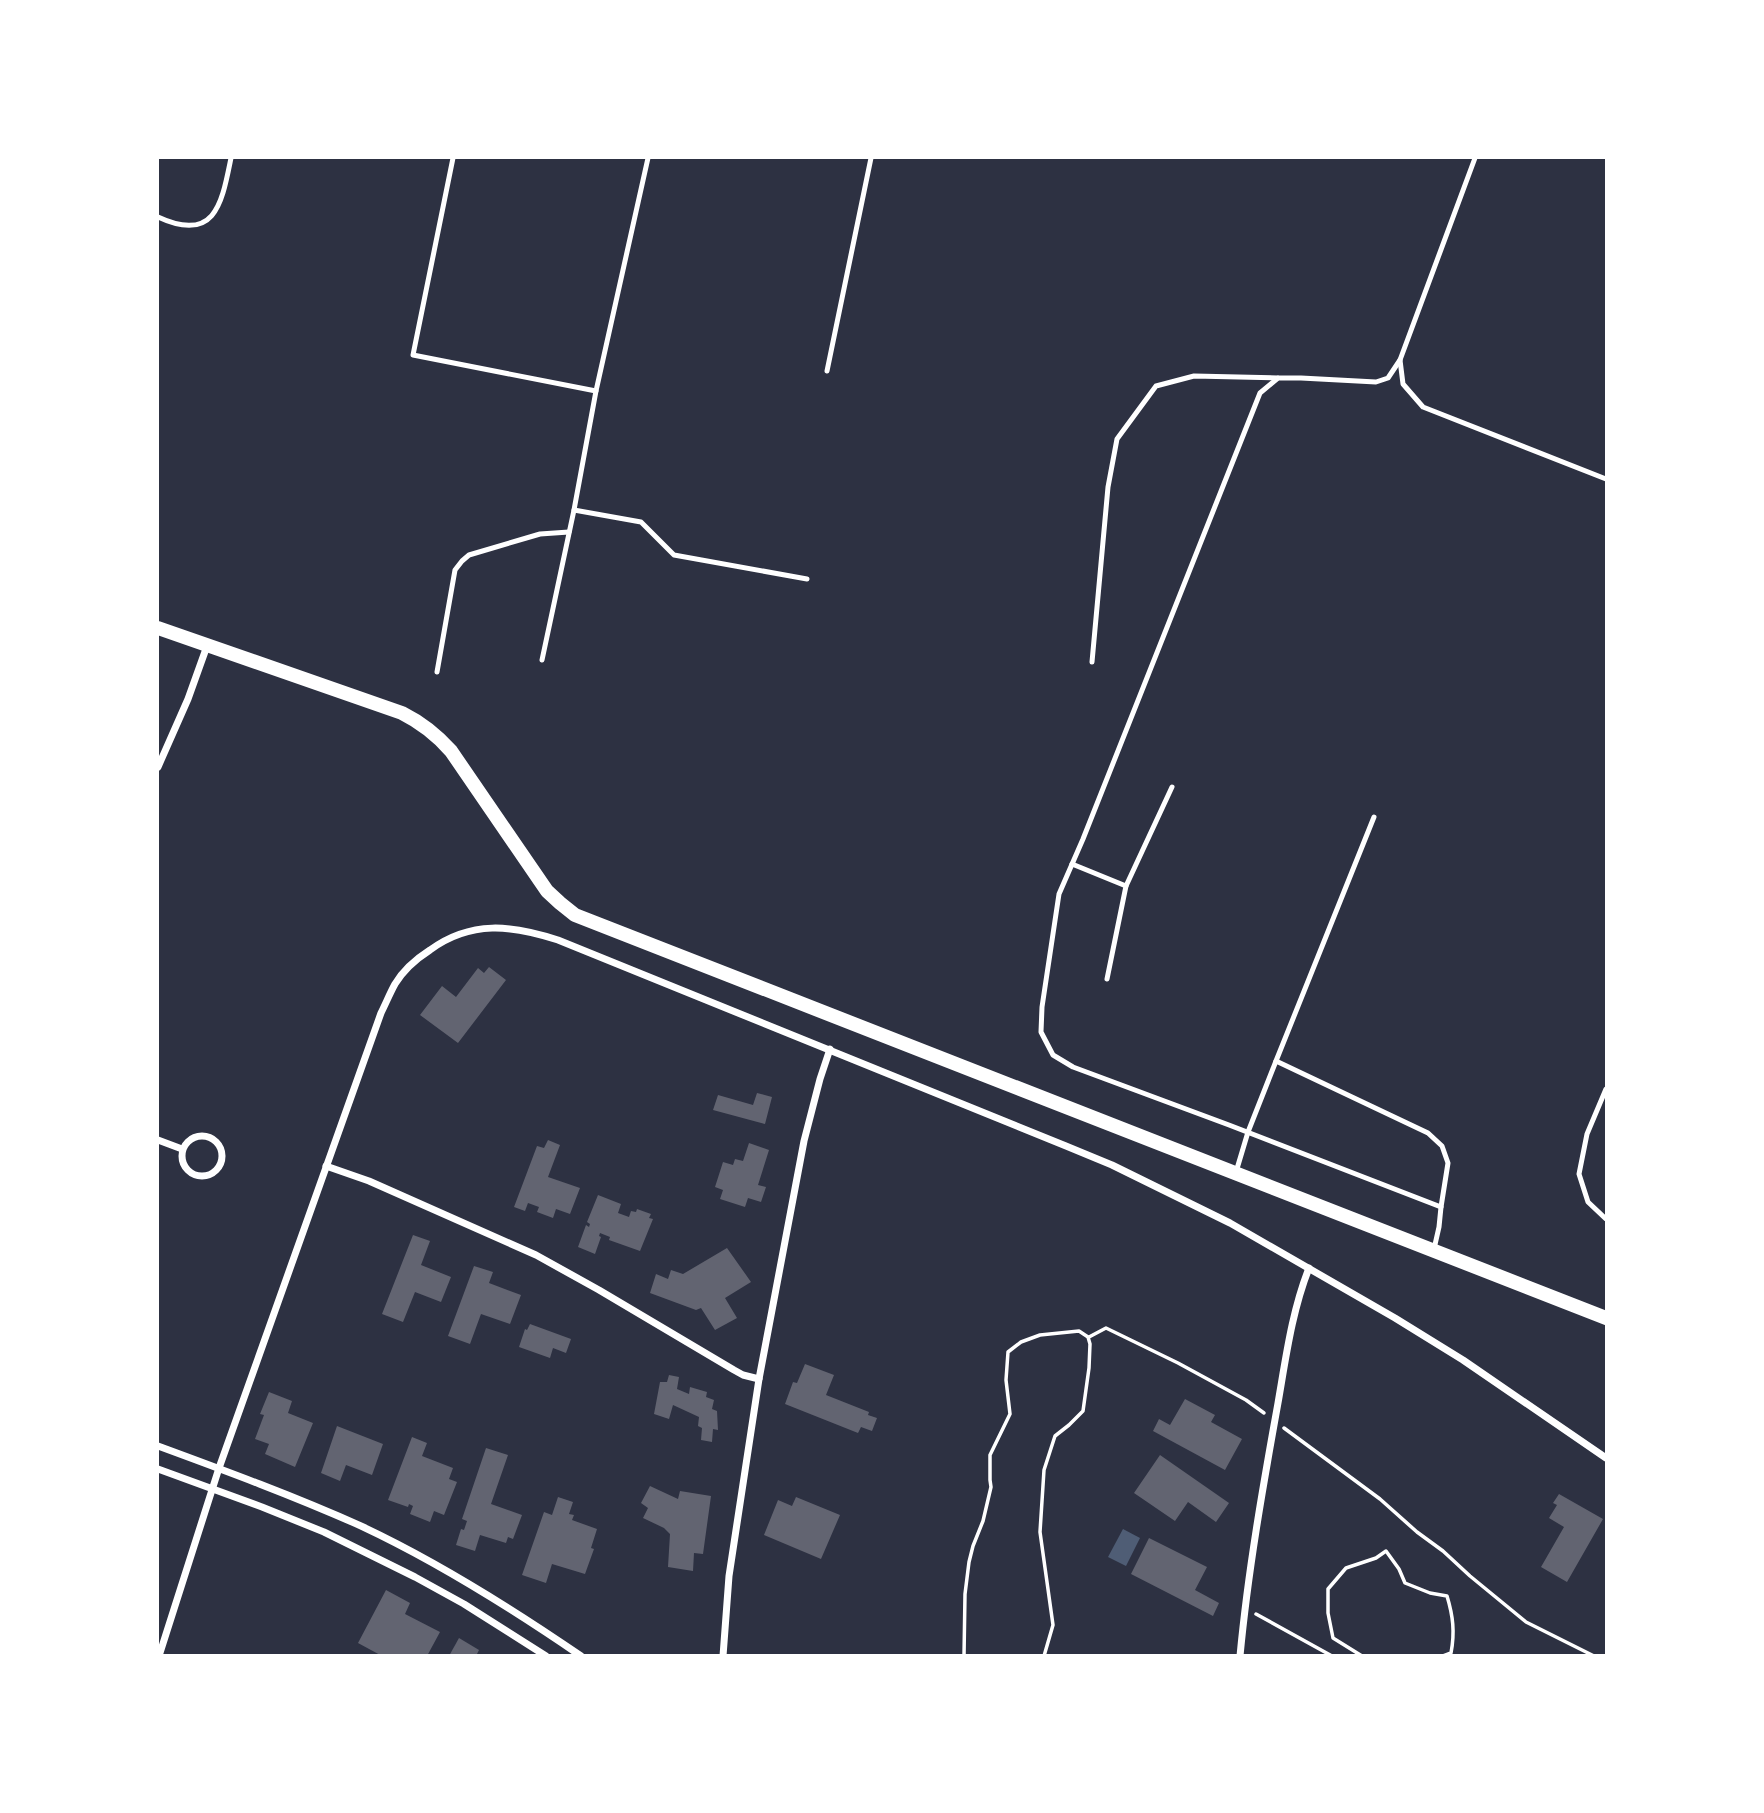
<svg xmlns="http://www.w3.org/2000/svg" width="1764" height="1813" viewBox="0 0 1764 1813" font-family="Spectral,serif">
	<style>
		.water { fill: #4f5d75 }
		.building { fill: #626471 }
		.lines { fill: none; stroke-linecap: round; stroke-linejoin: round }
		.path { stroke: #fff; stroke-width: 3.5 }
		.service { stroke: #fff; stroke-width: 5 }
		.minor { stroke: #fff; stroke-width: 7 }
		.secondary { stroke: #fff; stroke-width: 14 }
	</style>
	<rect width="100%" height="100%" fill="#2d3142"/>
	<polygon class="water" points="1123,1529 1140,1538 1126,1566 1108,1557"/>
	<g class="building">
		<polygon points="489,967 506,980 458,1043 420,1015 442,986 456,997 478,968 484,973"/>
		<polygon points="757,1093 772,1097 765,1124 713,1110 718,1095 753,1105"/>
		<polygon points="548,1140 560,1145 548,1177 580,1188 570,1214 556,1209 553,1218 537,1212 539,1207 528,1203 525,1211 514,1207 537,1146 544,1148"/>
		<polygon points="749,1143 769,1150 758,1185 766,1187 761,1202 748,1198 745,1207 720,1199 723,1190 715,1187 723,1162 733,1165 735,1159 743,1161"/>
		<polygon points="598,1195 621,1204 618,1213 629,1217 631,1211 636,1212 637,1209 651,1214 649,1218 653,1219 640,1251 609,1240 610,1237 600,1233 599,1236 601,1237 595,1254 578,1247 586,1225 589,1227 590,1224 587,1222"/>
		<polygon points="413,1235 430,1241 421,1265 451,1277 441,1302 415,1292 403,1322 382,1314"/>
		<polygon points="727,1248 751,1282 725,1298 737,1318 715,1330 701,1308 696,1310 650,1293 656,1274 668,1279 671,1270 683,1274"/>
		<polygon points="474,1266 493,1272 489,1283 521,1295 510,1324 481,1314 470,1344 448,1336"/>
		<polygon points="530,1324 571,1339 566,1353 553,1348 550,1358 519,1347 525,1329 527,1330"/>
		<polygon points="805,1364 834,1375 826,1395 869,1412 868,1415 877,1418 872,1431 861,1427 858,1433 785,1404 793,1382 797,1383"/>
		<polygon points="669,1375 679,1377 677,1389 689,1394 690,1387 707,1392 706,1397 714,1400 712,1409 717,1411 718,1430 713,1429 712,1442 701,1440 702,1428 698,1426 699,1417 673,1405 669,1419 654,1414 660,1382 667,1382"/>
		<polygon points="269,1392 292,1401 288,1413 313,1423 295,1467 265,1454 269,1444 255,1439 264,1415 260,1414"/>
		<polygon points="1185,1399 1215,1415 1211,1422 1242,1439 1225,1470 1153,1431 1159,1419 1170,1425"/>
		<polygon points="337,1426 383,1444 372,1475 346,1465 340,1481 321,1473"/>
		<polygon points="412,1437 427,1443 422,1456 453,1468 449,1479 457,1482 444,1515 434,1511 430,1522 410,1514 413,1506 409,1504 408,1507 388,1500"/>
		<polygon points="486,1448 508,1455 491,1504 522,1515 513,1539 508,1537 506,1543 480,1535 475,1551 456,1545 461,1529 464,1530 467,1521 462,1519"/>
		<polygon points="1160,1455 1229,1503 1216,1522 1188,1502 1175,1521 1134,1493"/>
		<polygon points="650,1486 678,1499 680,1491 711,1496 703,1554 694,1553 693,1571 668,1567 670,1534 664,1528 643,1518 648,1508 641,1503"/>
		<polygon points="1559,1494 1603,1519 1567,1582 1541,1567 1564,1527 1549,1518 1557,1505 1553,1503"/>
		<polygon points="558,1497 573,1502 569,1514 574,1515 572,1520 597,1529 591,1548 594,1549 585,1574 552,1564 546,1583 522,1575 544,1512 552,1515"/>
		<polygon points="796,1497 840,1515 821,1559 764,1535 778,1500 792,1506"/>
		<polygon points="1149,1538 1207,1567 1195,1590 1219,1603 1213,1616 1131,1574"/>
		<polygon points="386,1590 410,1603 405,1614 440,1632 427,1656 382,1656 358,1643"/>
		<polygon points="459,1638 479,1650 476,1656 449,1656"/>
	</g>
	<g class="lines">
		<g class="path">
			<polyline points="1089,1337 1106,1328 1178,1363 1246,1400 1264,1413"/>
			<polyline points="1284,1428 1380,1499 1417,1532 1443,1551 1470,1576 1526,1622 1594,1656"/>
			<polyline points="1256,1614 1332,1656"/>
			<polyline points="964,1656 965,1594 969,1562 973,1546 983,1521 991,1487 990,1480 990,1455 1010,1414 1006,1380 1008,1352 1021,1342 1040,1335 1079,1331 1088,1337 1090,1344 1089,1368 1083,1411 1069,1425 1055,1436 1044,1470 1040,1532 1053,1625 1044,1656"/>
			<path d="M1362 1656 1333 1638 1328 1613V1589L1346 1568 1376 1558 1386 1551 1399 1569 1405 1583 1430 1593 1447 1596C1453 1616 1455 1632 1451 1653L1443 1656"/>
		</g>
		<g class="service">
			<polyline points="453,158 413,355 596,391"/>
			<polyline points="1475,158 1400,360 1403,384 1423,407 1606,479"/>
			<path d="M158 217C216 244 222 202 231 158"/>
			<polyline points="1400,360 1388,378 1376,382 1301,378 1278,378 1260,393 1083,839 1059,894 1042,1007 1041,1032 1053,1055 1073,1067 1229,1125 1441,1207"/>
			<polyline points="827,371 871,158"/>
			<polyline points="574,510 641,522 674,555 807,579"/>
			<polyline points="542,660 574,510 596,391 648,158"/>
			<polyline points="1092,662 1108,487 1117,439 1156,386 1194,376 1278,378"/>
			<polyline points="437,672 455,570 462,561 469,555 540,534 569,532"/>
			<polyline points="1072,864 1126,886"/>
			<polyline points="1107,979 1126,886 1172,787"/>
			<polyline points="1276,1061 1428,1133 1442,1146 1448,1163 1441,1207 1439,1227 1434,1249"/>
			<polyline points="1606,1089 1587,1134 1579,1174 1588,1202 1606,1219"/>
			<polyline points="1236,1172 1248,1132 1276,1061 1374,817"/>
		</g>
		<g class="minor">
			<polyline points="158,767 188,699 207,646"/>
			<circle cx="202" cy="1156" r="20"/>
			<polyline points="158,1140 182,1149"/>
			<polyline points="326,1166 369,1181 536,1255 599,1290 734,1370 743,1375 759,1379"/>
			<path d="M158 1446C226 1471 294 1496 361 1526 438 1562 511 1608 581 1656"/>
			<polyline points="158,1469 262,1507 324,1532 415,1577 464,1604 546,1656"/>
			<path d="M159 1656 219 1468 381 1013C386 1003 390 993 395 984 404 969 416 959 430 950 471 920 512 925 558 940L1066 1146 1112 1165 1230 1223 1395 1318 1463 1360 1606 1458"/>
			<polyline points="723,1656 729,1576 759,1379 804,1141 820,1079 830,1049"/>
			<path d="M1240 1656C1248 1571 1263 1486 1278 1403 1286 1357 1292 1311 1309 1268"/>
		</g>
		<path class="secondary" d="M158 628 402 713C422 723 436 734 451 751L547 891 560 903 575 915 1606 1318"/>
	</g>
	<rect width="1764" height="1813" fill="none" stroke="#ffffff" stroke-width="318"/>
</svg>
